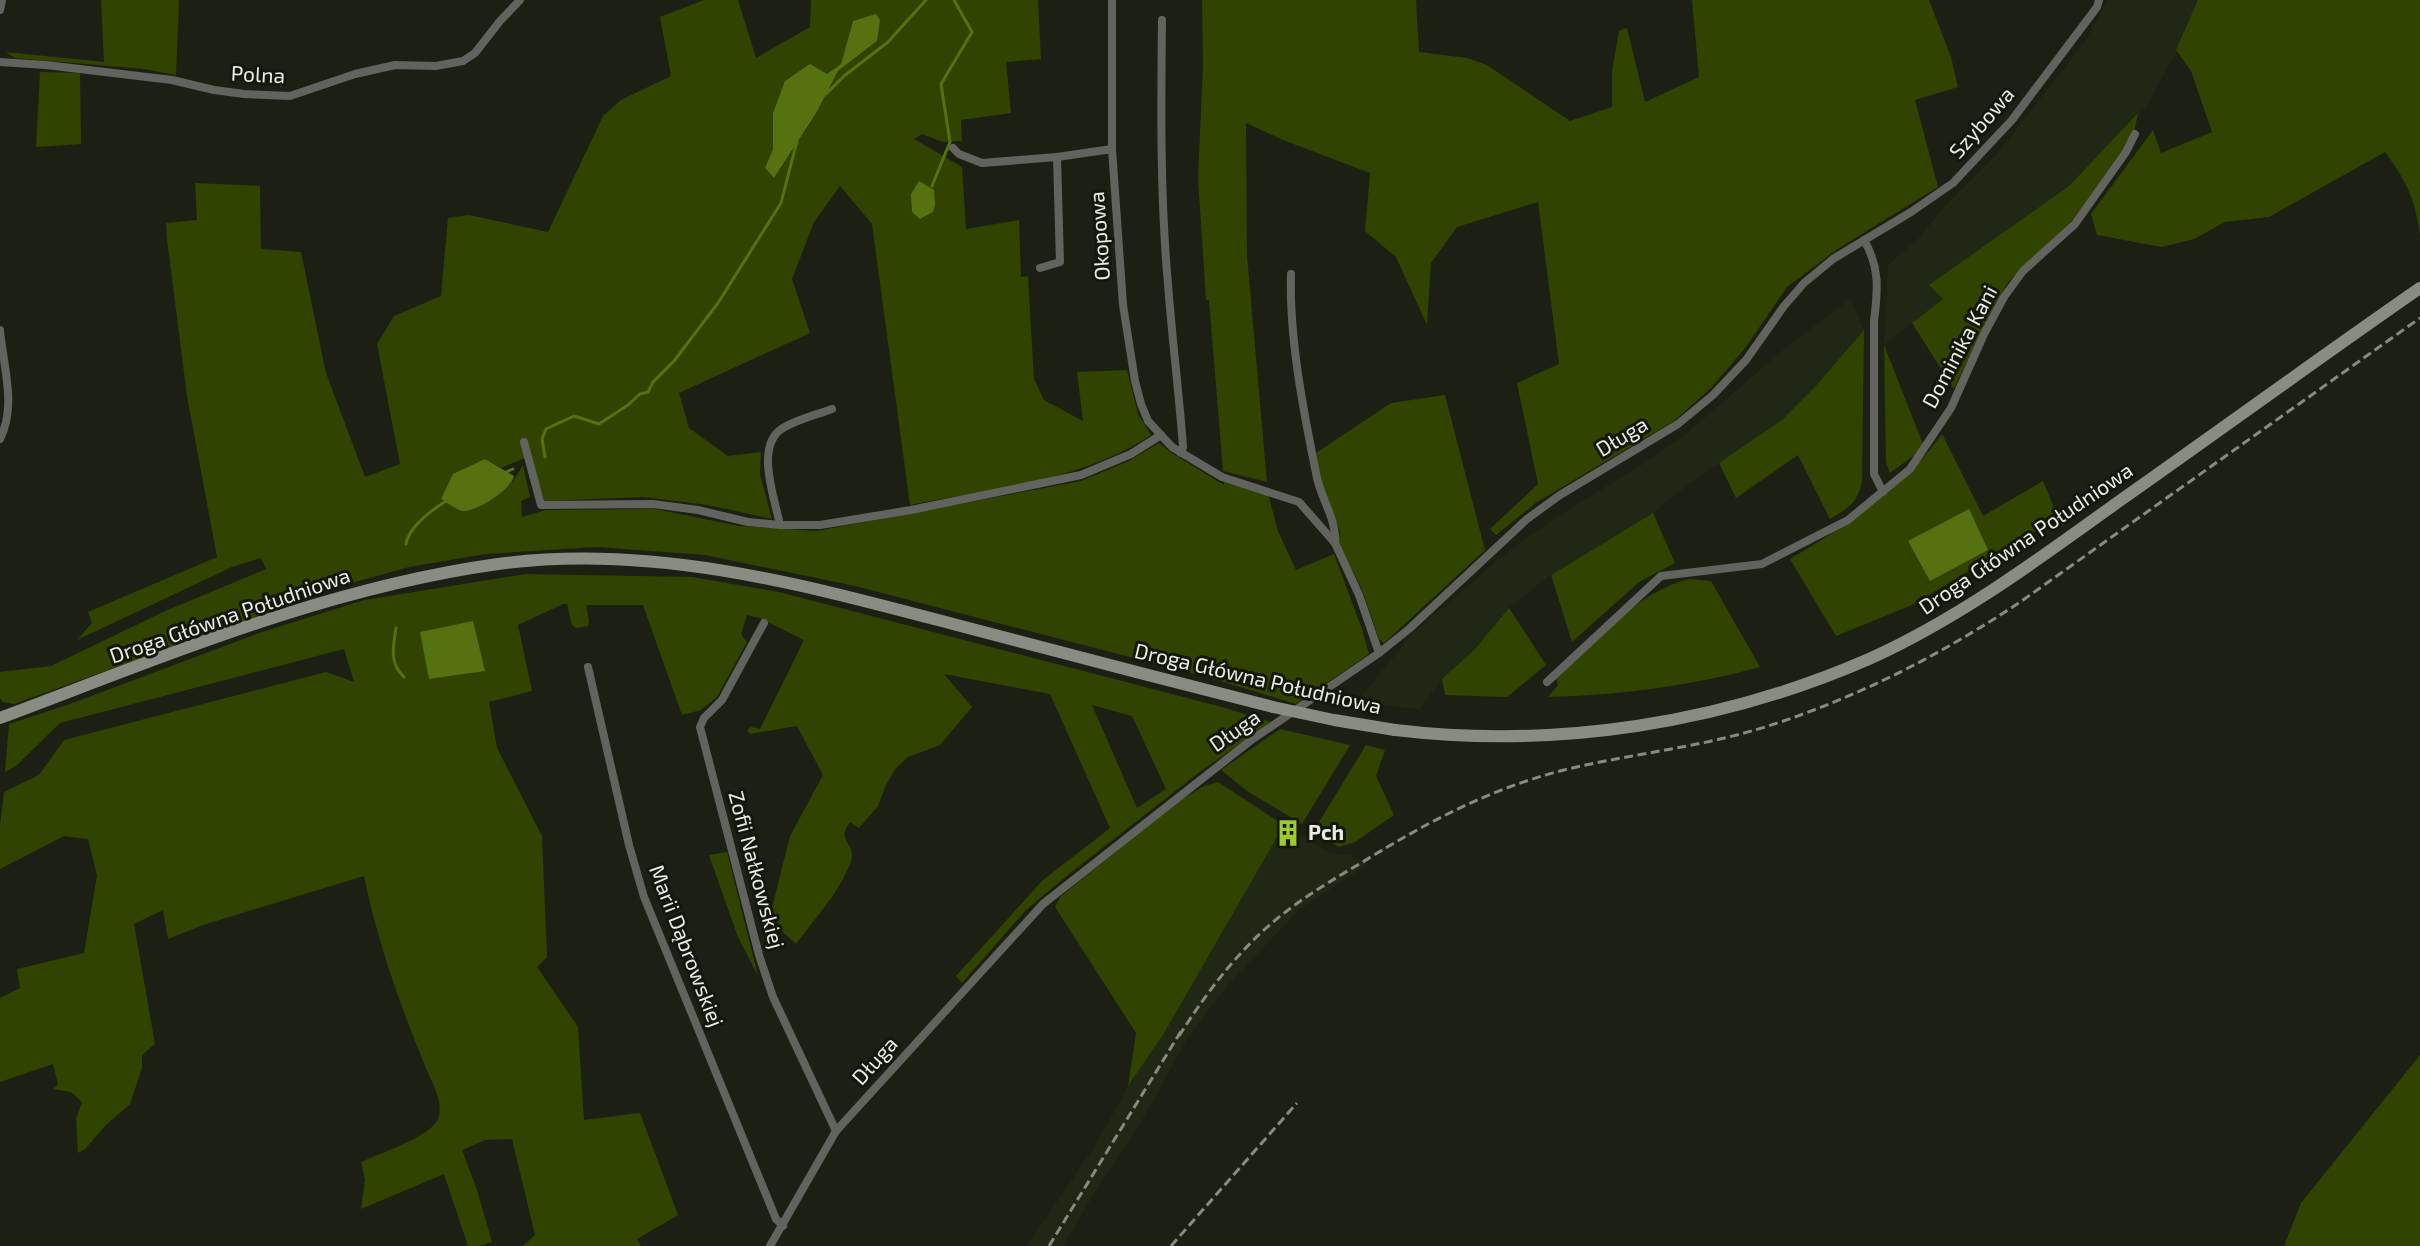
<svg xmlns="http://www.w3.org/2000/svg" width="2420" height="1246" viewBox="0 0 2420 1246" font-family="'Exo 2',sans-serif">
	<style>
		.built { fill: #202715 }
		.green { fill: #304300; fill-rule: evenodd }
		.water { fill: #567110 }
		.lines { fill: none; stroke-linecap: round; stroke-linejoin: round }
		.stream { stroke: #567110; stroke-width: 3 }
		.street { stroke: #61645e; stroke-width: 8 }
		.secondary { stroke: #888c82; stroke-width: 12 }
		.rail { stroke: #878a80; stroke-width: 3; stroke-dasharray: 9 4.5; stroke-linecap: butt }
		.secondary-bridge { stroke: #888c82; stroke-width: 12 }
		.labels { text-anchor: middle; stroke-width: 6; stroke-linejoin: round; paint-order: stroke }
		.street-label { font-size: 21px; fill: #eaede5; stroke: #13170c }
		.poi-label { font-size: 21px; font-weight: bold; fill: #eaede5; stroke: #13170c; text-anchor: start }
	</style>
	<rect width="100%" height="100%" fill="#1c2014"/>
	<g class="built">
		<polygon points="2108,0 2206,0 2145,108 2110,145 2069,186 1930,286 1943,299 1884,345 1888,265 1918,239 1944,207 1996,155 2083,44"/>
		<polygon points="1850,299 1864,330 1814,388 1782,420 1687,485 1653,513 1553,573 1509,608 1475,649 1442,679 1420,709 1356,703 1413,633 1510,550 1558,516 1640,466 1687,433 1783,350"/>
		<polygon points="1284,825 1330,853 1349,855 1368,864 1300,909 1225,988 1187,1039 1141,1122 1101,1182 1063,1246 1027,1246 1098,1141 1128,1086"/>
	</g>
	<g class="green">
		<polygon points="101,0 179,0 176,75 144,69 15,58 6,52 104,62"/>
		<path d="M704 0H738L756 58 810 27 811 0H1038L1041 59 1006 62 1011 113 961 120 962 141 943 142 922 134 914 139 962 167 966 229 1019 220 1021 277 1028 276 1034 379 1044 400 1083 421 1077 372 1127 370 1138 414 1151 435C1083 481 989 489 910 505L872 224 840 186 814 222 792 279 810 333 679 393 689 428 728 456 761 452 760 474 772 519 708 505 643 497 544 501 530 456 501 468 485 459 471 510C498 496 508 492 523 465L530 497 521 501 522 517 546 510 655 509 739 526 817 531 1081 481 1129 461 1159 443 1170 452 1224 485V482L1268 494 1278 531 1296 570 1334 554 1362 629 1369 654 1296 704 1207 677 855 586 705 555 597 547 486 554 409 567 341 586 14 704 3 702 0 698V672L51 666 163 612 266 569 261 558 232 567 77 640 92 623 88 612 217 557 187 396 167 239 166 223 197 220 195 183 260 186 261 249 301 252 326 373 365 477 400 464 377 344 394 316 441 296 448 218 469 215 548 232 603 116 621 100 671 76 660 17ZM853 21 877 41 838 71 817 113 774 178 765 168 773 149 827 74 841 64Z"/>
		<polygon points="1202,0 1416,0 1419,52 1467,58 1487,65 1570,121 1612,107 1612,71 1619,31 1627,28 1645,102 1699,77 1692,0 1929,0 1951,57 1958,87 1915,100 1938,187 1839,248 1787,287 1746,347 1711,388 1674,421 1537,502 1496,535 1490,529 1538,484 1517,383 1559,364 1538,202 1457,227 1431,263 1427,325 1396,257 1365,231 1370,173 1283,140 1246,123 1247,256 1267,482 1223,471 1209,300 1206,300 1198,178 1203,65"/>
		<path d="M2198 0H2420V234C2415 198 2406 181 2385 152L2269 217 2225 222 2194 239 2162 247 2097 235 2091 214 2153 130 2161 153 2212 132 2191 71 2176 50Z"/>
		<polygon points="40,72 80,73 81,144 36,147"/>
		<polygon points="2138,113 2133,138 2078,215 2008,282 1985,324 1954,389 1912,323 1943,299 1929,285 2069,186"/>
		<path d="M1864 330 1862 482C1857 504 1848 508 1830 519L1798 455 1736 498 1719 463 1782 420 1814 388Z"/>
		<polygon points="1884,345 1923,444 1915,455 1890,473 1886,462"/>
		<polygon points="1445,395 1485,550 1384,643 1379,639 1361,587 1338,543 1340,531 1321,482 1316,453 1391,403"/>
		<path d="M1942 434 1983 516 2043 481 2057 515 2034 532 1912 605 1836 636 1790 559C1849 524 1901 490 1942 434Z"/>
		<polygon points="1653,513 1675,563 1639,582 1572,642 1551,575"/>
		<path d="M526 574 692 577 779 592 1218 706 1271 722 1201 771 1064 878 1025 911 962 983 956 976 1043 880 1110 828 1050 694 944 674 972 707 940 745 908 757 896 768 886 785 878 806 859 828 850 822C835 843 857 842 851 861 840 892 816 917 796 944L784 933 771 912 790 836 823 775 797 726 750 734 747 730 751 727 760 729 804 640 760 618 747 615 741 634 747 642 717 697 701 710 682 715 643 605H586L589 621 588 626 576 628 572 625 567 604H563L518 625 532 691 489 702 497 748 542 836 547 957 537 967 578 1027 584 1120 640 1113 678 1215 637 1239 641 1246H523L535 1235 512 1139 485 1140 462 1150 477 1190 492 1242 479 1246H468L444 1174 361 1209 365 1180 361 1162C379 1154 428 1137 437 1121 445 1107 434 1086 428 1073 401 1008 378 944 364 876L203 925 168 939 163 910 134 924 155 1044 142 1055V1068L130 1104 106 1125 85 1149 78 1153 76 1119 82 1102 71 1092 53 1089 63 1080 58 1084 53 1064 0 1082V998L20 988 17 969 84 953 97 875 88 839 64 836 0 869V826L4 792 39 775 64 740 326 672 354 682 344 649 60 723 16 766 5 772 9 724 70 704 259 633 364 600ZM1092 705 1132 716 1166 789 1137 808Z"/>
		<path d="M1689 579 1711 581 1760 667C1691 686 1620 695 1548 697L1558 685 1556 677C1595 641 1637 592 1689 579Z"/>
		<polygon points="1509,608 1546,665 1507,697 1445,695 1442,679 1475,649"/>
		<polygon points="1280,729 1350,745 1302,824 1247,791 1221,770"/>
		<polygon points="1366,745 1385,750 1376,776 1394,815 1355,842 1339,847 1313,832"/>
		<polygon points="1218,782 1284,825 1164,1033 1128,1086 1136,1033 1055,907 1060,897 1176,803 1204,786"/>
		<polygon points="727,852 758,976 738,937 709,855"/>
		<polygon points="2420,1055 2420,1246 2284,1246 2301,1203"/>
	</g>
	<g class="water">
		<polygon points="876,14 880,20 877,41 838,71 817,112 774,178 765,168 773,149 773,113 785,81 810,64 827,74 841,64 853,21"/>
		<polygon points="919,181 934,190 935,205 933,212 920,219 912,212 911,194"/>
		<path d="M485 459 514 476C512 489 475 513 462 511 455 509 447 502 441 499L453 474Z"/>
		<polygon points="1969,509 1988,550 1930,581 1908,541"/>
		<polygon points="473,621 485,671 429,679 420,632"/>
	</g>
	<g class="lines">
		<g class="stream">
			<polyline points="826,94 844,76 888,42 926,0"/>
			<polyline points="932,186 950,142 941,84 972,32 954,0"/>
			<polyline points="545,457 542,439 546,429 574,416 599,424 628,405 640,394 648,392 653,382 674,361 718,303 781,203 797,141"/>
			<polyline points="504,473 513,469"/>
			<path d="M406 544C409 527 432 510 446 501"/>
			<path d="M396 628C393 647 389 663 404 677"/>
		</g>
		<g class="street">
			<polyline points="1112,0 1112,149 1123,305 1135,381 1141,404 1148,421 1172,447 1222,477 1299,502 1335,543 1359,595 1379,653"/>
			<polyline points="0,10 2,0"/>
			<path d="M1162 20C1161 108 1160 196 1168 284 1172 338 1179 392 1183 447L1181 453"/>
			<polyline points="0,62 46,65 172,80 214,90 244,94 290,96 355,74 395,65 436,66 463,61 475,53 500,21 520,0"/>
			<polyline points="953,148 959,154 982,163 1057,157 1112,149"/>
			<path d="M1864 240C1880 268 1878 289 1874 321V474L1883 492"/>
			<polyline points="1040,268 1060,262 1057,157"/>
			<path d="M1291 274C1289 339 1304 414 1317 478 1322 500 1337 521 1335 543"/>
			<path d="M0 330C3 366 17 405 0 439"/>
			<polyline points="524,442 541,505 653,504 698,510 748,522 780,525 820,525 911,510 1081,475 1131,454 1161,435"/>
			<path d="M780 525C775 499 754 445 783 428 798 419 816 415 832 409"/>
			<polyline points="764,623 722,700 704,718 700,727 759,955 773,997 836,1131"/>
			<polyline points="588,667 629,845 644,897 776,1219 783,1226"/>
			<polyline points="1547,682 1661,576 1762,564 1848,520 1910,469 1951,408 1984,334 2004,297 2023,271 2075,224 2126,152 2135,134"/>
			<polyline points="770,1246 836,1131 1043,904 1250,741 1379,653 1409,629 1527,519 1560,495 1678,424 1713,395 1746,360 1784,306 1804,283 1833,259 1911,212 1953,183 2012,120 2097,7 2099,0"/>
		</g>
		<g class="secondary">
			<path d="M0 718C163 657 324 588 498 564 653 543 805 585 953 624 1060 652 1166 680 1273 707"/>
			<path d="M1395 730C1556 749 1720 724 1869 659 1958 619 2039 559 2118 502 2219 431 2319 358 2420 288"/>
		</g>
		<g class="rail">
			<path d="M1179 1036C1203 998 1231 960 1265 929 1294 903 1327 883 1361 863 1424 824 1487 790 1560 771 1628 754 1698 748 1765 727 1857 698 1943 654 2023 600L2420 318"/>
			<polyline points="1049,1246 1183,1028"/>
			<polyline points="1171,1246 1297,1103"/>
		</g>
		<polyline class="secondary-bridge" points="1273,707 1334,720 1395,730"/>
	</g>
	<defs>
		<symbol id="building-bare" viewBox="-9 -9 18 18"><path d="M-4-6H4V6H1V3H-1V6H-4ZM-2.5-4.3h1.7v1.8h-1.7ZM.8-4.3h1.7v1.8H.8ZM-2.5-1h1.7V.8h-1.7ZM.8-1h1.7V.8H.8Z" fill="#9dca30" stroke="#13170c" stroke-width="2.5" paint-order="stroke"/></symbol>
	</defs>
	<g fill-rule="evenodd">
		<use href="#building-bare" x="1269" y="814" width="38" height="38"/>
	</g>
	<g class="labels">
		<g class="street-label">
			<text transform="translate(258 75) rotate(3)" y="7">Polna</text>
			<text transform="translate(1982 123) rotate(-49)" y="7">Szybowa</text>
			<text transform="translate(1100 236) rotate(-94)" y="7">Okopowa</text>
			<text transform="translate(1960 347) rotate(-62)" y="7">Dominika Kani</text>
			<text transform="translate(1622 437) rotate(-31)" y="7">Długa</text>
			<text transform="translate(2026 539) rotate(-34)" y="7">Droga Główna Południowa</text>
			<text transform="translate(230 616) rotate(-19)" y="7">Droga Główna Południowa</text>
			<text transform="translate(1258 679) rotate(13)" y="7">Droga Główna Południowa</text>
			<text transform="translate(1235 731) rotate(-35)" y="7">Długa</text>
			<text transform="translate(756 870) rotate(75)" y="7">Zofii Nałkowskiej</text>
			<text transform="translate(686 946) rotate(69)" y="7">Marii Dąbrowskiej</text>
			<text transform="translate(875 1061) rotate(-48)" y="7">Długa</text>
		</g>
		<g class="poi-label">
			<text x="1308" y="840">Pch</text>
		</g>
	</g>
</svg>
